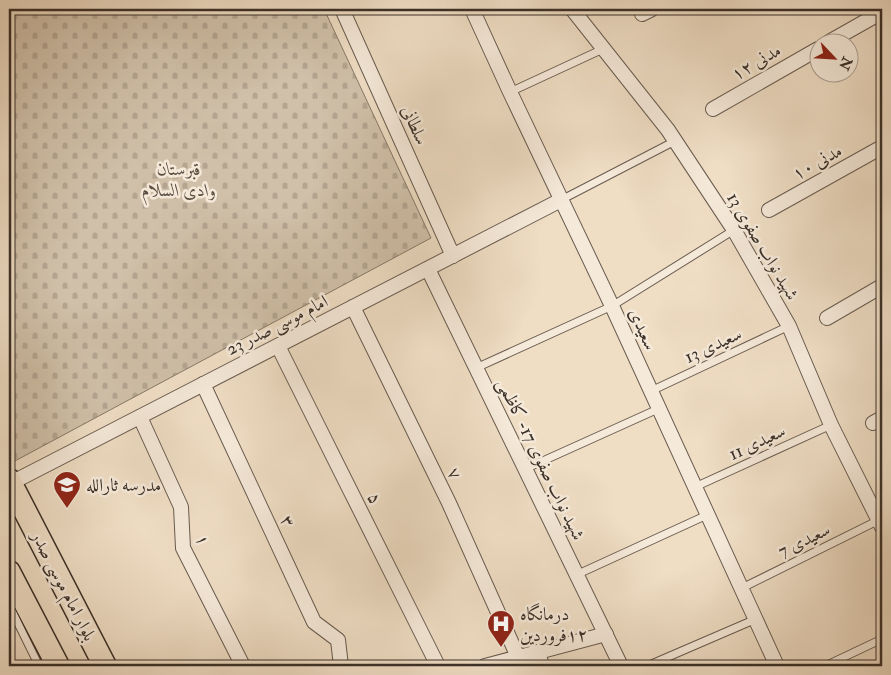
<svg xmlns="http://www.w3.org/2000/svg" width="891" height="675" viewBox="0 0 891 675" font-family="'IM FELL Double Pica',Amiri,serif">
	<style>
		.cemetery { fill: url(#cemetery-stones); stroke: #867868 }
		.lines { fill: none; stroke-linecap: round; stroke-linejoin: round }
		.lane-casing { stroke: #685b4f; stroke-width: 9 }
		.street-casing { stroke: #685b4f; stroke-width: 16 }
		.primary-casing { stroke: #3b3028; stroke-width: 25 }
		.lane { stroke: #f5e9d9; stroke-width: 7 }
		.street { stroke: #f5e9d9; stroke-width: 14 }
		.primary { stroke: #efddc4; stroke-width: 22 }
		.labels { text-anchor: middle; stroke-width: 5; stroke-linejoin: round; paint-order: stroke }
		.street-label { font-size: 18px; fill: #3b3028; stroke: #f5e9d9 }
		.park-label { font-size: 18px; font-style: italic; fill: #594d42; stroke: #f5e9d9 }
		.poi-label { font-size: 18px; fill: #3b3028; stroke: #f5e9d9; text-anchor: start }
	</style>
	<defs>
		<pattern id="cemetery-stones" width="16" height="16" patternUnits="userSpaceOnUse" patternTransform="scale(1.25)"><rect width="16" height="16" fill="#d0c0a9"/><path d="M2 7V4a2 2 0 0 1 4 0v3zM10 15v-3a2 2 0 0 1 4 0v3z" fill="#b4a591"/></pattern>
	</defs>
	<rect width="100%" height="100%" fill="#efddc4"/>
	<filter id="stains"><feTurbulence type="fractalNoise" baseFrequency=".004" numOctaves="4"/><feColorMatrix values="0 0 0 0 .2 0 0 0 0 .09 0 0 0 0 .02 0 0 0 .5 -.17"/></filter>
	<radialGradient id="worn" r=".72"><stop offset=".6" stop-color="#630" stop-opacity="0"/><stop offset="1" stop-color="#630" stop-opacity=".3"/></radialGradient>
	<polygon class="cemetery" points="9,9 324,9 431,238 13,462 9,454"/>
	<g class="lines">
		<defs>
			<g id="lane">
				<polyline points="510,92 603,49"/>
				<polyline points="561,200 675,141"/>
				<polyline points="476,368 612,306 734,230"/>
				<polyline points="651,391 789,326"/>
				<polyline points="525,469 658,409"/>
				<polyline points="695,487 831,425"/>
				<polyline points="576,575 707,515"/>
				<polyline points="742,588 879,520"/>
				<polyline points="9,605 39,666"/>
				<polyline points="647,666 756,619"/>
				<polyline points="825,666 882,639"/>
			</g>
			<g id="street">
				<polyline points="342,9 453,256"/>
				<polyline points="472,9 510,92 612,306 777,666"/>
				<polyline points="572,9 668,130 734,230 789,326 831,425 882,527"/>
				<polyline points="642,14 652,9"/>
				<polyline points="829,42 882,12"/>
				<polyline points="713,109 818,49"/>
				<polyline points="769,210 882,147"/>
				<polyline points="428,269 621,666"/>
				<polyline points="353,307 449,503 518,657"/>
				<polyline points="827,318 882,286"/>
				<polyline points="278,346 438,666"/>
				<polyline points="203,384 314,622 338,640 341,666"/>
				<polyline points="140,417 181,507 183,548 243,666"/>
				<polyline points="873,423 882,418"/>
				<polyline points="11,483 561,200"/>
				<polyline points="538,652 542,666"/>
				<polyline points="485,666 606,634"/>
			</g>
			<g id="primary">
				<polyline points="9,480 105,666"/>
				<polyline points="9,572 58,666"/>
			</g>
		</defs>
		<use href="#lane" class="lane-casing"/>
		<use href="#street" class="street-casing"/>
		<use href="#primary" class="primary-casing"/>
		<use href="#lane" class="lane"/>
		<use href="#street" class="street"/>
		<use href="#primary" class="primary"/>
	</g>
	<defs>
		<symbol id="school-pin" viewBox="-11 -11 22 30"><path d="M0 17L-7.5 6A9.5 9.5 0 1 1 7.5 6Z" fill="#8f2418" stroke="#f5e9d9"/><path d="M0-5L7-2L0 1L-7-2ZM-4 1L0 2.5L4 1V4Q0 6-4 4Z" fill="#fff"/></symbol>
		<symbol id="hospital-pin" viewBox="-11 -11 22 30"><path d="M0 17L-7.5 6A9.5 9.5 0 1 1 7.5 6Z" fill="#8f2418" stroke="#f5e9d9"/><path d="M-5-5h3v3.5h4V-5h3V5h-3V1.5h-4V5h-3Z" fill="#fff"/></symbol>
	</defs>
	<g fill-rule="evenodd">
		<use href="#school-pin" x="51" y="469" width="32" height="43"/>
		<use href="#hospital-pin" x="485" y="608" width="32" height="43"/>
	</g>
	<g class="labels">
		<g class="street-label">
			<text transform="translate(756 62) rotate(-30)" y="6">مدنی ۱۲</text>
			<text transform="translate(415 125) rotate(66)" y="6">سلطانی</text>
			<text transform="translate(817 162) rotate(-29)" y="6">مدنی ۱۰</text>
			<text transform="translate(763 246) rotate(59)" y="6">شهید نواب صفوی 13</text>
			<text transform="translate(277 325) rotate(-27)" y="6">امام موسی صدر 23</text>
			<text transform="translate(643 329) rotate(66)" y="6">سعیدی</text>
			<text transform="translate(713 345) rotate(-25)" y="6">سعیدی 13</text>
			<text transform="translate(757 442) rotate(-25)" y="6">سعیدی 11</text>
			<text transform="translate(541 459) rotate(64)" y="6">شهید نواب صفوی 17- کاظمی</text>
			<text transform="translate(455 473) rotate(64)" y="6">۷</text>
			<text transform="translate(375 498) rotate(63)" y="6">۵</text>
			<text transform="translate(288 521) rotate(65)" y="6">۳</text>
			<text transform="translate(203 540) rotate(78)" y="6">۱</text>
			<text transform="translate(804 540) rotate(-26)" y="6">سعیدی 7</text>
			<text transform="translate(64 586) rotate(63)" y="6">بلوار امام موسی صدر</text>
		</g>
		<g class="park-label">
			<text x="179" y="175">قبرستان<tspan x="179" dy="21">وادی السلام</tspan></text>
		</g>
		<g class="poi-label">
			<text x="86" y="491">مدرسه ثارالله</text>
			<text x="520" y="620">درمانگاه<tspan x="520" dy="21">١٢فروردین</tspan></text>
		</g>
	</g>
	<rect width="891" height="675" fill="none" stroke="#efddc4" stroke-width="30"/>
	<rect x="10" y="10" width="871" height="655" fill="none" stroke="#3b3028" stroke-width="2.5"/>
	<rect x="15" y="15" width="861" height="645" fill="none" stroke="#3b3028"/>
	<g transform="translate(834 58) rotate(115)"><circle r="24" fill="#f5e9d9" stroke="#ab9f92"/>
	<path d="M0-4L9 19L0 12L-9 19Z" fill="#8f2418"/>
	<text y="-8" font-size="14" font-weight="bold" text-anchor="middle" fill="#3b3028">N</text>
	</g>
	<rect width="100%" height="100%" filter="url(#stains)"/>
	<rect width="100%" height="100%" fill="url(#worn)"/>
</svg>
